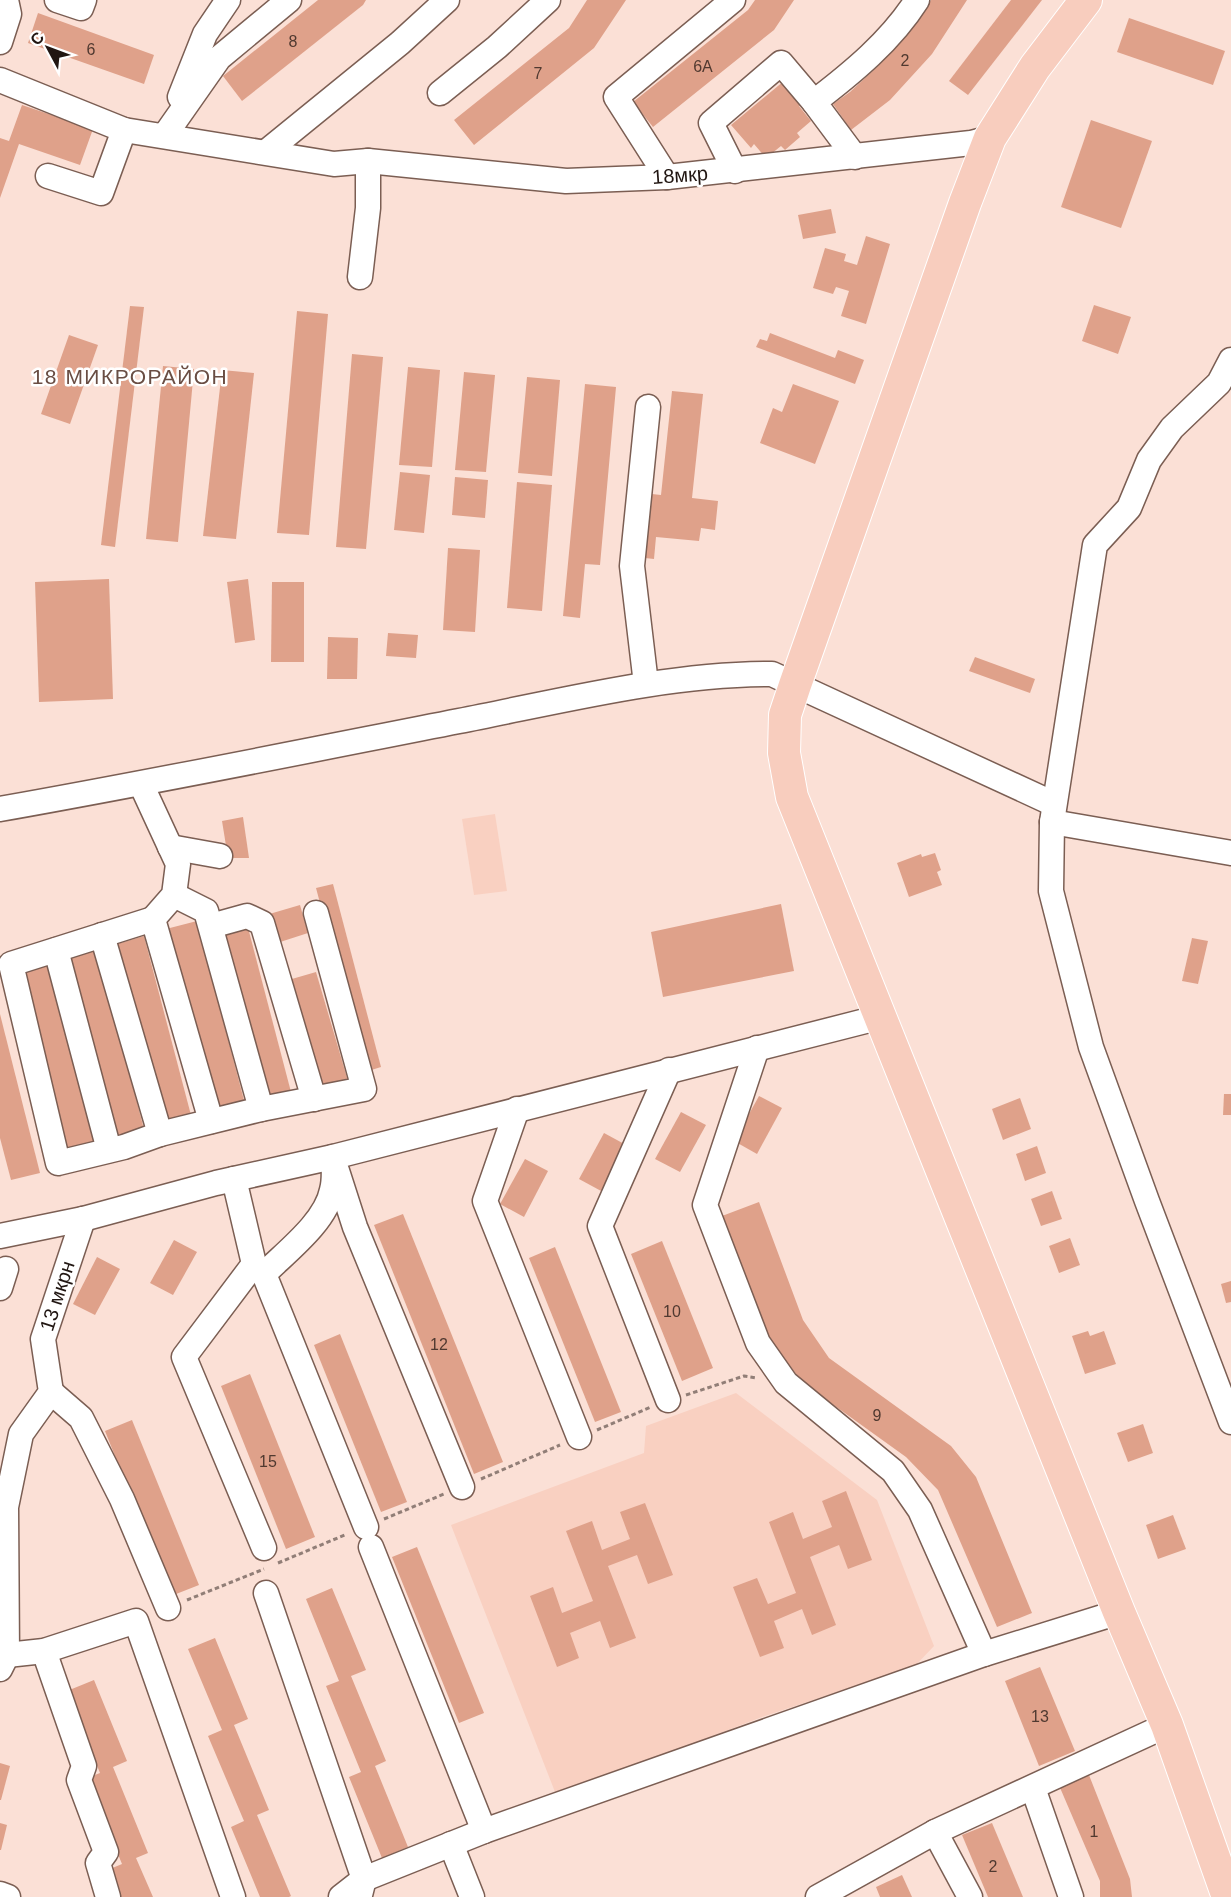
<svg xmlns="http://www.w3.org/2000/svg" width="1231" height="1897" viewBox="0 0 1231 1897" font-family="Helvetica,sans-serif">
	<style>
		.built { fill: #f9d0c1 }
		.building { fill: #dfa18a }
		.lines { fill: none; stroke-linecap: round; stroke-linejoin: round }
		.minor-casing { stroke: #7b5e53; stroke-width: 27 }
		.major-casing { stroke: #fff; stroke-width: 34 }
		.path { stroke: #917e77; stroke-width: 3; stroke-dasharray: 4.5 3; stroke-linecap: butt }
		.minor { stroke: #fff; stroke-width: 24 }
		.major { stroke: #f8cdbe; stroke-width: 32 }
		.labels { text-anchor: middle; stroke-width: 5; stroke-linejoin: round; paint-order: stroke }
		.number-label { font-size: 16px; fill: #503930 }
		.street-label { font-size: 20px; fill: #211612; stroke: #fff }
		.neighbourhood-label { font-size: 21px; letter-spacing: 1.5px; fill: #694d43; stroke: #fff }
	</style>
	<rect width="100%" height="100%" fill="#fbe0d6"/>
	<g class="built">
		<polygon points="495,814 507,891 474,895 462,819"/>
		<polygon points="736,1393 877,1500 934,1646 915,1666 762,1717 658,1757 555,1792 451,1525 644,1453 646,1426"/>
	</g>
	<g class="building">
		<polygon points="318,0 366,0 363,5 242,101 223,76"/>
		<polygon points="587,0 626,0 594,48 474,145 454,120 569,28"/>
		<polygon points="755,0 794,0 774,30 653,127 633,102 748,10"/>
		<polygon points="931,0 967,0 932,54 890,100 851,130 833,104 850,92 878,66 921,16"/>
		<polygon points="1011,0 1042,0 968,95 949,81"/>
		<polygon points="38,13 154,55 144,84 28,43"/>
		<polygon points="1129,18 1225,51 1213,85 1117,52"/>
		<polygon points="784,81 803,104 799,106 811,121 797,133 800,137 785,150 781,146 766,158 754,144 751,148 731,125"/>
		<polygon points="22,105 93,129 80,165 19,144 0,198 0,138 9,141"/>
		<polygon points="1091,120 1152,141 1121,228 1061,207"/>
		<polygon points="831,209 836,233 803,239 798,215"/>
		<polygon points="866,236 890,244 866,324 841,316 849,291 836,287 833,294 813,288 825,248 846,254 844,261 857,265"/>
		<polygon points="1094,305 1131,317 1118,354 1082,341"/>
		<polygon points="130,306 144,307 115,547 101,545"/>
		<polygon points="297,311 328,314 309,535 277,533"/>
		<polygon points="770,333 835,358 838,350 864,360 855,384 756,347 760,339 767,341"/>
		<polygon points="69,335 98,345 70,424 41,414"/>
		<polygon points="352,354 383,357 366,549 336,547"/>
		<polygon points="163,366 194,369 178,542 146,539"/>
		<polygon points="408,367 440,370 432,467 399,465"/>
		<polygon points="222,370 254,373 236,539 203,536"/>
		<polygon points="464,372 495,375 486,472 455,470"/>
		<polygon points="527,377 560,380 552,476 518,473"/>
		<polygon points="585,384 616,387 600,565 585,564 580,618 563,616"/>
		<polygon points="793,384 839,401 815,464 760,443 773,408 782,412"/>
		<polygon points="672,391 703,394 692,498 718,501 715,530 701,528 699,541 656,537 654,559 636,557 643,493 661,495"/>
		<polygon points="400,472 430,475 424,533 394,530"/>
		<polygon points="455,477 488,480 485,518 452,515"/>
		<polygon points="517,482 552,485 542,611 507,608"/>
		<polygon points="448,548 480,550 475,632 443,630"/>
		<polygon points="109,579 113,699 39,702 35,582"/>
		<polygon points="248,579 255,640 235,643 227,582"/>
		<polygon points="272,582 304,582 304,662 271,662"/>
		<polygon points="388,633 418,635 416,658 386,656"/>
		<polygon points="328,637 358,638 357,679 327,679"/>
		<polygon points="975,657 1035,679 1030,693 969,671"/>
		<polygon points="243,817 249,858 228,858 222,821"/>
		<polygon points="935,853 941,870 937,872 942,885 909,897 897,863 921,854 922,857"/>
		<polygon points="333,884 381,1067 365,1072 316,888"/>
		<polygon points="781,904 794,971 663,997 651,932"/>
		<polygon points="300,905 308,933 274,944 266,915"/>
		<polygon points="246,920 291,1092 261,1101 216,928"/>
		<polygon points="197,921 245,1104 214,1112 166,929"/>
		<polygon points="144,936 192,1119 162,1127 114,945"/>
		<polygon points="1192,938 1208,941 1198,984 1182,981"/>
		<polygon points="97,950 145,1133 114,1141 66,958"/>
		<polygon points="47,962 95,1145 65,1153 17,971"/>
		<polygon points="316,972 348,1081 317,1090 285,981"/>
		<polygon points="0,1014 40,1173 11,1180 0,1138"/>
		<polygon points="1224,1094 1231,1094 1231,1115 1223,1115"/>
		<polygon points="759,1096 782,1108 757,1154 734,1141"/>
		<polygon points="1020,1098 1031,1129 1003,1140 992,1109"/>
		<polygon points="681,1112 706,1125 680,1172 655,1159"/>
		<polygon points="604,1133 628,1146 603,1192 579,1179"/>
		<polygon points="1037,1146 1046,1173 1025,1181 1016,1154"/>
		<polygon points="525,1159 548,1171 524,1217 500,1204"/>
		<polygon points="1052,1191 1062,1219 1041,1226 1031,1199"/>
		<polygon points="759,1202 803,1320 829,1358 951,1446 976,1477 1032,1613 997,1627 938,1490 906,1457 803,1383 769,1339 722,1216"/>
		<polygon points="403,1214 503,1462 474,1474 374,1225"/>
		<polygon points="1070,1238 1080,1265 1059,1273 1049,1246"/>
		<polygon points="174,1240 197,1252 173,1295 150,1283"/>
		<polygon points="662,1241 713,1368 682,1381 631,1254"/>
		<polygon points="555,1247 621,1412 595,1422 529,1258"/>
		<polygon points="97,1257 120,1269 95,1315 73,1304"/>
		<polygon points="1231,1281 1231,1302 1226,1303 1221,1284"/>
		<polygon points="1088,1331 1090,1336 1104,1331 1116,1364 1085,1374 1072,1336"/>
		<polygon points="340,1334 407,1502 381,1512 314,1345"/>
		<polygon points="250,1374 315,1537 286,1549 221,1386"/>
		<polygon points="132,1420 199,1585 171,1596 105,1431"/>
		<polygon points="1143,1424 1153,1453 1128,1462 1117,1433"/>
		<polygon points="846,1491 872,1560 848,1569 839,1545 810,1557 836,1625 812,1635 802,1609 774,1621 784,1648 760,1657 733,1587 757,1578 768,1604 796,1593 769,1522 793,1512 803,1539 832,1527 822,1501"/>
		<polygon points="645,1503 673,1575 648,1584 637,1555 608,1566 636,1638 610,1648 600,1621 570,1633 579,1658 557,1667 530,1596 553,1587 562,1613 593,1601 566,1531 592,1521 602,1550 630,1539 620,1512"/>
		<polygon points="1173,1515 1186,1549 1158,1559 1146,1525"/>
		<polygon points="417,1547 484,1713 459,1723 392,1557"/>
		<polygon points="332,1588 366,1670 351,1676 386,1761 375,1766 408,1847 382,1858 349,1777 361,1772 326,1686 339,1681 306,1599"/>
		<polygon points="215,1638 248,1719 234,1725 269,1810 257,1815 291,1896 289,1897 260,1897 231,1827 244,1821 208,1736 222,1730 188,1649"/>
		<polygon points="1040,1667 1075,1751 1039,1766 1005,1681"/>
		<polygon points="94,1680 127,1761 113,1767 148,1853 136,1858 153,1897 121,1897 110,1869 122,1864 87,1778 100,1773 67,1691"/>
		<polygon points="0,1763 10,1766 1,1800 0,1800"/>
		<polygon points="1087,1770 1130,1879 1132,1897 1100,1897 1100,1881 1058,1783"/>
		<polygon points="0,1823 7,1825 1,1850 0,1850"/>
		<polygon points="992,1823 1023,1897 988,1897 962,1835"/>
		<polygon points="902,1875 912,1897 880,1897 876,1887"/>
	</g>
	<g class="lines">
		<defs>
			<g id="minor">
				<polyline points="57,0 81,8 84,0"/>
				<polyline points="0,42 9,14 6,0"/>
				<polyline points="0,80 124,130 101,193 48,176"/>
				<polyline points="440,93 497,47 548,0"/>
				<polyline points="180,97 205,34 228,0"/>
				<polyline points="124,130 334,164 368,161 566,181 667,177 971,143 990,138"/>
				<polyline points="165,135 219,58 289,0"/>
				<polyline points="266,152 400,43 447,0"/>
				<path d="M855 157 814 102C852 73 891 41 917 0"/>
				<polyline points="735,171 711,123 781,63 814,102"/>
				<polyline points="667,177 616,97 733,0"/>
				<polyline points="360,277 368,208 368,161"/>
				<polyline points="1231,360 1219,383 1172,428 1149,460 1129,508 1095,545 1052,822 1051,891 1091,1047 1147,1201 1231,1422"/>
				<polyline points="646,684 632,566 648,407"/>
				<polyline points="141,784 178,864 174,895 153,919 211,1121"/>
				<path d="M0 809C153 782 306 751 459 721 562 701 666 674 772 674L1054 804"/>
				<polyline points="1052,822 1231,853"/>
				<polyline points="170,847 220,856"/>
				<polyline points="174,895 206,911 261,1109"/>
				<polyline points="153,919 11,964 58,1163 124,1147 160,1134 261,1109 364,1089 316,913"/>
				<polyline points="211,926 247,916 262,923 314,1099"/>
				<polyline points="102,935 160,1134"/>
				<polyline points="56,950 109,1150"/>
				<polyline points="757,1048 705,1205 758,1343 786,1383 893,1471 920,1510 984,1654"/>
				<polyline points="517,1109 485,1201 579,1437"/>
				<path d="M333 1157C334 1168 335 1179 332 1190 326 1222 286 1252 264 1274L366 1527"/>
				<polyline points="337,1171 355,1227 462,1487"/>
				<polyline points="234,1179 254,1264 184,1357 264,1548"/>
				<polyline points="0,1236 83,1219 216,1183 333,1157 881,1017"/>
				<polyline points="0,1288 6,1269"/>
				<polyline points="51,1392 81,1418 122,1499 168,1608"/>
				<polyline points="668,1400 600,1226 669,1070"/>
				<polyline points="371,1547 484,1831"/>
				<polyline points="266,1593 364,1879 360,1895"/>
				<polyline points="44,1651 84,1766 79,1780 106,1852 98,1863 108,1897"/>
				<polyline points="7,1655 44,1651 136,1621 233,1897"/>
				<polyline points="0,1669 7,1655 6,1507 21,1434 51,1392 43,1339 83,1219"/>
				<polyline points="1033,1788 1071,1897"/>
				<polyline points="935,1832 970,1897"/>
				<polyline points="451,1844 472,1897"/>
				<polyline points="0,1894 8,1897"/>
				<polyline points="341,1897 364,1879 484,1831 984,1654 1119,1612"/>
				<polyline points="818,1897 935,1832 1167,1725"/>
			</g>
			<polyline id="major" points="1086,0 1035,67 990,138 965,203 795,685 785,715 784,753 792,797 1119,1612 1167,1725 1228,1897"/>
		</defs>
		<use href="#minor" class="minor-casing"/>
		<use href="#major" class="major-casing"/>
		<g class="path">
			<polyline points="686,1395 744,1376 757,1378"/>
			<polyline points="597,1430 651,1407"/>
			<polyline points="481,1479 560,1445"/>
			<polyline points="384,1519 444,1494"/>
			<polyline points="278,1563 347,1534"/>
			<polyline points="187,1600 264,1569"/>
		</g>
		<use href="#minor" class="minor"/>
		<use href="#major" class="major"/>
	</g>
	<g class="labels">
		<g class="number-label">
			<text x="293" y="47">8</text>
			<text x="91" y="55">6</text>
			<text x="905" y="66">2</text>
			<text x="703" y="72">6А</text>
			<text x="538" y="79">7</text>
			<text x="672" y="1317">10</text>
			<text x="439" y="1350">12</text>
			<text x="877" y="1421">9</text>
			<text x="268" y="1467">15</text>
			<text x="1040" y="1722">13</text>
			<text x="1094" y="1837">1</text>
			<text x="993" y="1872">2</text>
		</g>
		<g class="street-label">
			<text transform="translate(680 175) rotate(-4)" y="7">18мкр</text>
			<text transform="translate(57 1296) rotate(-72)" y="7">13 мкрн</text>
		</g>
		<g class="neighbourhood-label">
			<text x="130" y="384">18 МИКРОРАЙОН</text>
		</g>
	</g>
	<g transform="translate(48 48) rotate(311)" stroke="#ffffff" stroke-width="4.5" paint-order="stroke">
	<path d="M0-4.5L10 22L0 15L-10 22Z" fill="#211612"/>
	<text y="-9" font-size="16" font-weight="bold" text-anchor="middle" fill="#211612">С</text>
	</g>
</svg>
